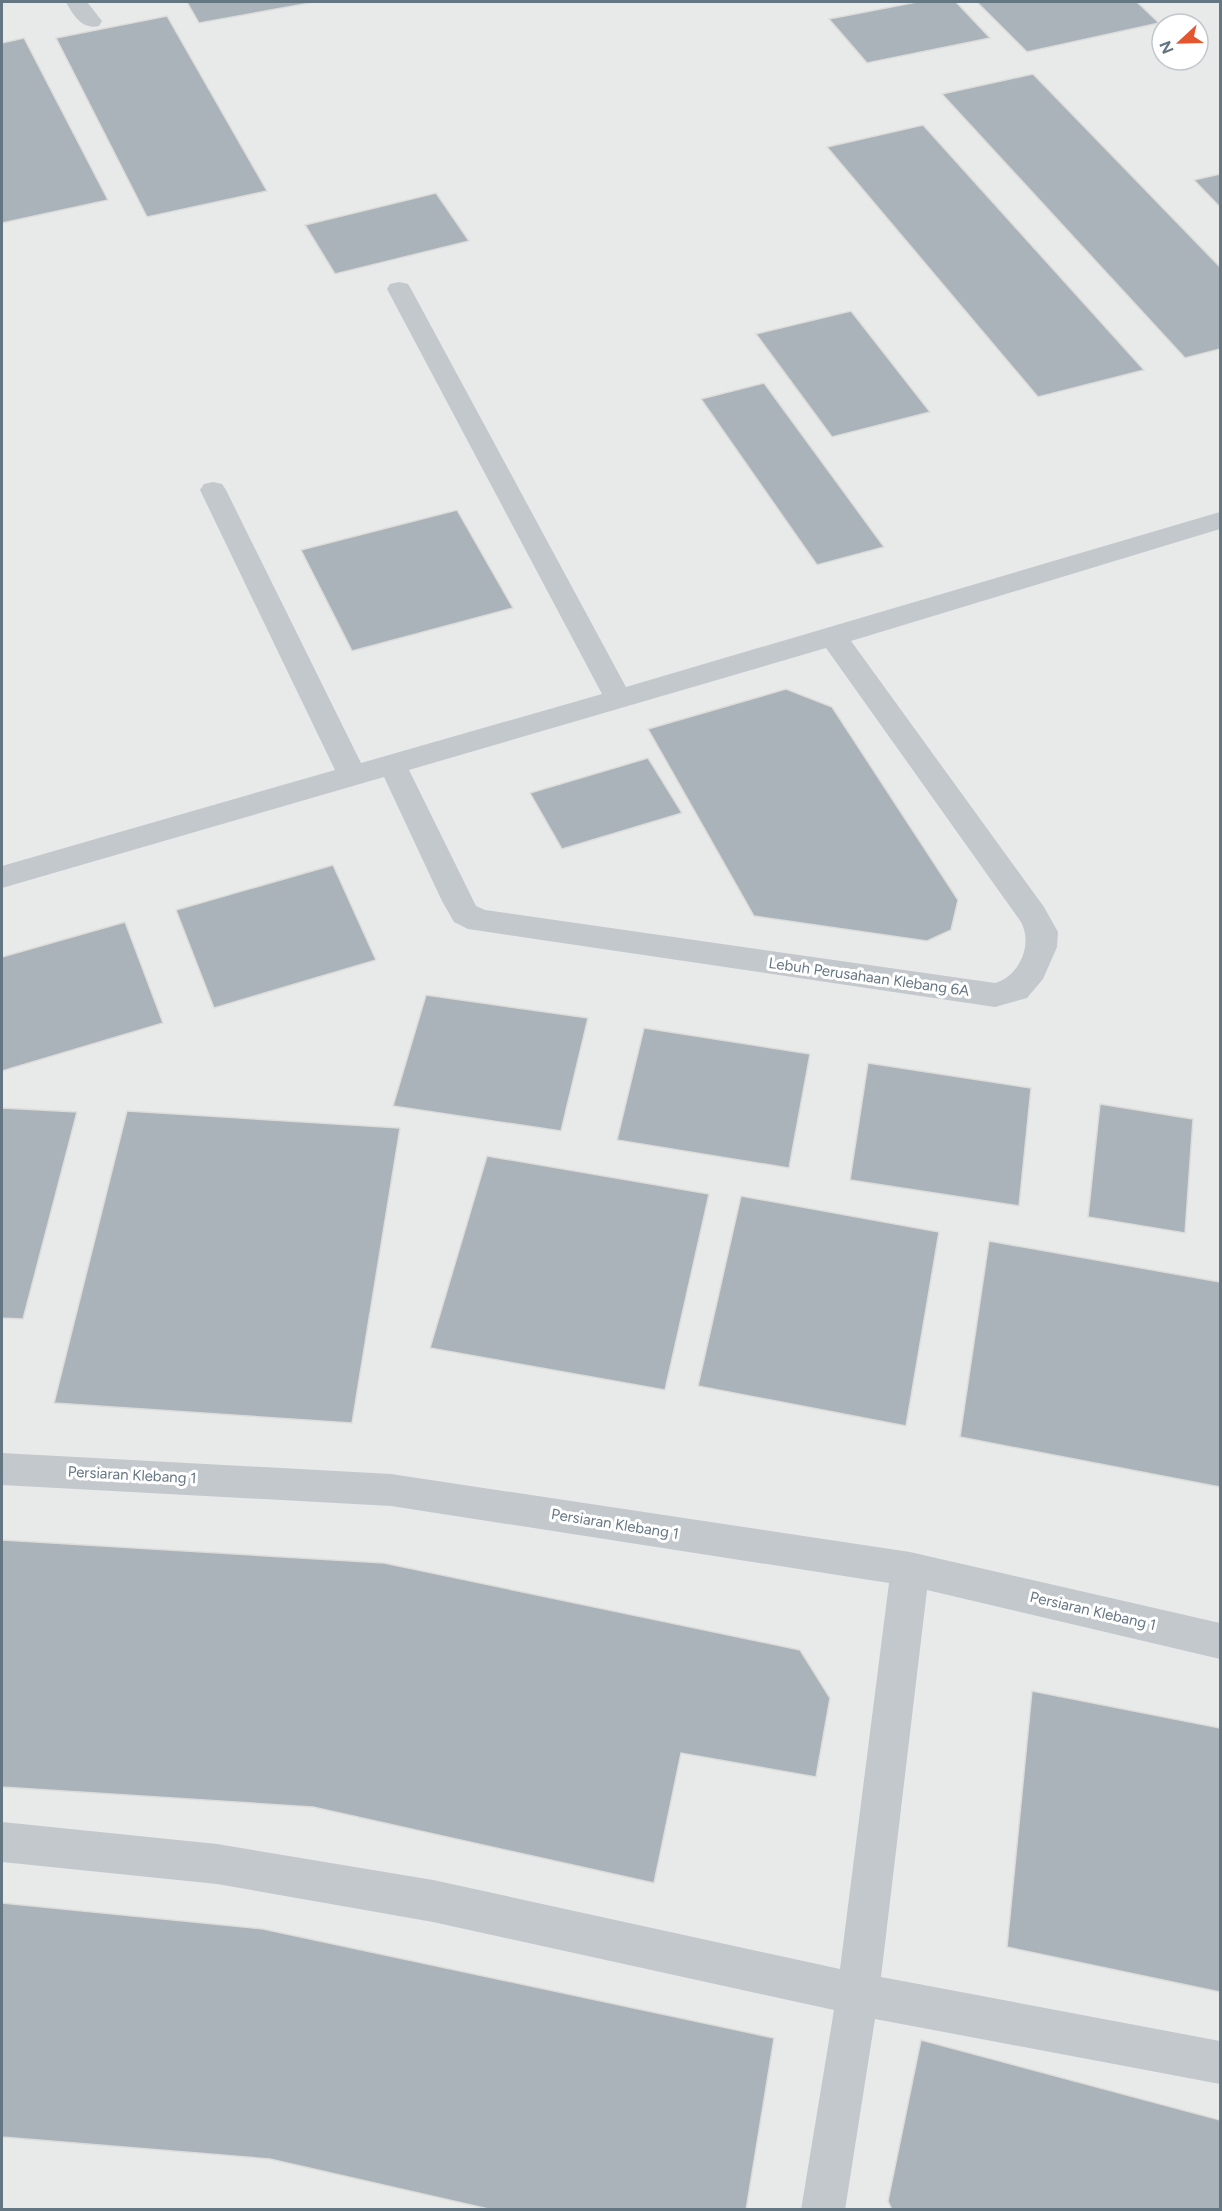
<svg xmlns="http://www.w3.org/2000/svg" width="1222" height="2211" viewBox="0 0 1222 2211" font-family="Figtree,sans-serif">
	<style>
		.built { fill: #e8e9e9; fill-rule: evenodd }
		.building { fill: #aab3b9; stroke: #dcdcda; stroke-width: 1.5 }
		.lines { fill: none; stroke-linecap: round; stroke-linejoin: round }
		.minor { fill: #c3c8cc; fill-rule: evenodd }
		.labels { text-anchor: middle; stroke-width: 6; stroke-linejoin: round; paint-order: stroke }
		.street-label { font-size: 15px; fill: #657683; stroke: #fff }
	</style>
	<rect width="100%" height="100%" fill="#fafaf8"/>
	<path class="built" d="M2 2H1220V2209H2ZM1162 24H1198V60H1162Z"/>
	<g class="building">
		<polygon points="187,2 315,2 199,23"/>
		<polygon points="917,2 956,2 990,38 867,63 829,19"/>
		<polygon points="977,2 1137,2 1159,23 1027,52"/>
		<polygon points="167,16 267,191 147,217 56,38"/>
		<polygon points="24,38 108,200 2,223 2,43"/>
		<polygon points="1033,74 1220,267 1220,349 1185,358 942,94"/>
		<polygon points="923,125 1144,370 1038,397 827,147"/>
		<polygon points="1220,174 1220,207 1194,180"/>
		<polygon points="436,193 469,241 335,274 305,225"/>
		<polygon points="851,311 930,412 832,437 756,334"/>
		<polygon points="764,383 884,547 817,565 701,399"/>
		<polygon points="457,510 513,608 352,651 301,550"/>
		<polygon points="786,689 832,707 958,900 951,930 927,941 754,916 648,729"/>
		<polygon points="648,758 682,813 562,849 530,793"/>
		<polygon points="333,865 376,960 214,1008 176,910"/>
		<polygon points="125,922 163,1023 2,1071 2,957"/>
		<polygon points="426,995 588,1018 561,1131 393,1106"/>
		<polygon points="644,1028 810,1054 789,1168 617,1140"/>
		<polygon points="868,1063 1031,1088 1019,1206 850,1180"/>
		<polygon points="1100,1104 1193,1119 1185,1233 1088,1217"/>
		<polygon points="2,1108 77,1112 23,1319 2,1318"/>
		<polygon points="127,1111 400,1128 352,1423 54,1403"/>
		<polygon points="487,1156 709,1194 665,1390 430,1348"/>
		<polygon points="741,1196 939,1232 906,1426 698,1386"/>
		<polygon points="989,1241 1220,1282 1220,1487 960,1437"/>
		<polygon points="2,1540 384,1563 800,1650 830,1698 816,1777 681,1753 654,1883 313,1807 2,1787"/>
		<polygon points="1032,1691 1220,1728 1220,1992 1007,1947"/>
		<polygon points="2,1903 263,1929 774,2038 746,2210 493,2210 270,2159 2,2137"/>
		<polygon points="921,2040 1220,2120 1220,2210 892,2210 888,2201"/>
	</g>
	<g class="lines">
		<g class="minor">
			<path d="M66 2H87L102 21 99 26C82 30 73 15 66 2Z"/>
			<path d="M399 282 408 284 411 289 626 687 1220 512V529L851 641 1044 907 1058 932 1057 947 1043 979 1027 998 995 1007 468 929 454 922 442 901 384 777 2 888V866L335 770 200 490 204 484 213 482 222 484 226 490 361 763 602 694 387 289 390 284ZM826 648 1021 922C1033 944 1020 976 995 983L485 910 476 906 409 770Z"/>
			<polygon points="2,1453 391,1474 910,1552 1220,1623 1220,1659 927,1590 881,1977 1220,2041 1220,2084 875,2019 845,2210 801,2210 834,2010 433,1922 217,1884 2,1862 2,1822 217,1844 433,1880 840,1969 889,1583 391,1506 2,1485"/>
		</g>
	</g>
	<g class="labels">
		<g class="street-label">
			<text transform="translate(869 977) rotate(8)" y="5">Lebuh Perusahaan Klebang 6A</text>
			<text transform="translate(132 1475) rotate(3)" y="5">Persiaran Klebang 1</text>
			<text transform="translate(615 1524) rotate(9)" y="5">Persiaran Klebang 1</text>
			<text transform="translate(1093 1611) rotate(13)" y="5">Persiaran Klebang 1</text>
		</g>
	</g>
	<rect width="1222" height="2211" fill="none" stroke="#657683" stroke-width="6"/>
	<g transform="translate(1180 42) rotate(248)"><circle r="28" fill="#ffffff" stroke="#c1c8cd" stroke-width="1.5"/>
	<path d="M0-4.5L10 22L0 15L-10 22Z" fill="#e4572e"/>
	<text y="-9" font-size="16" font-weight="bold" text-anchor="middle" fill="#657683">N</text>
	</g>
</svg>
